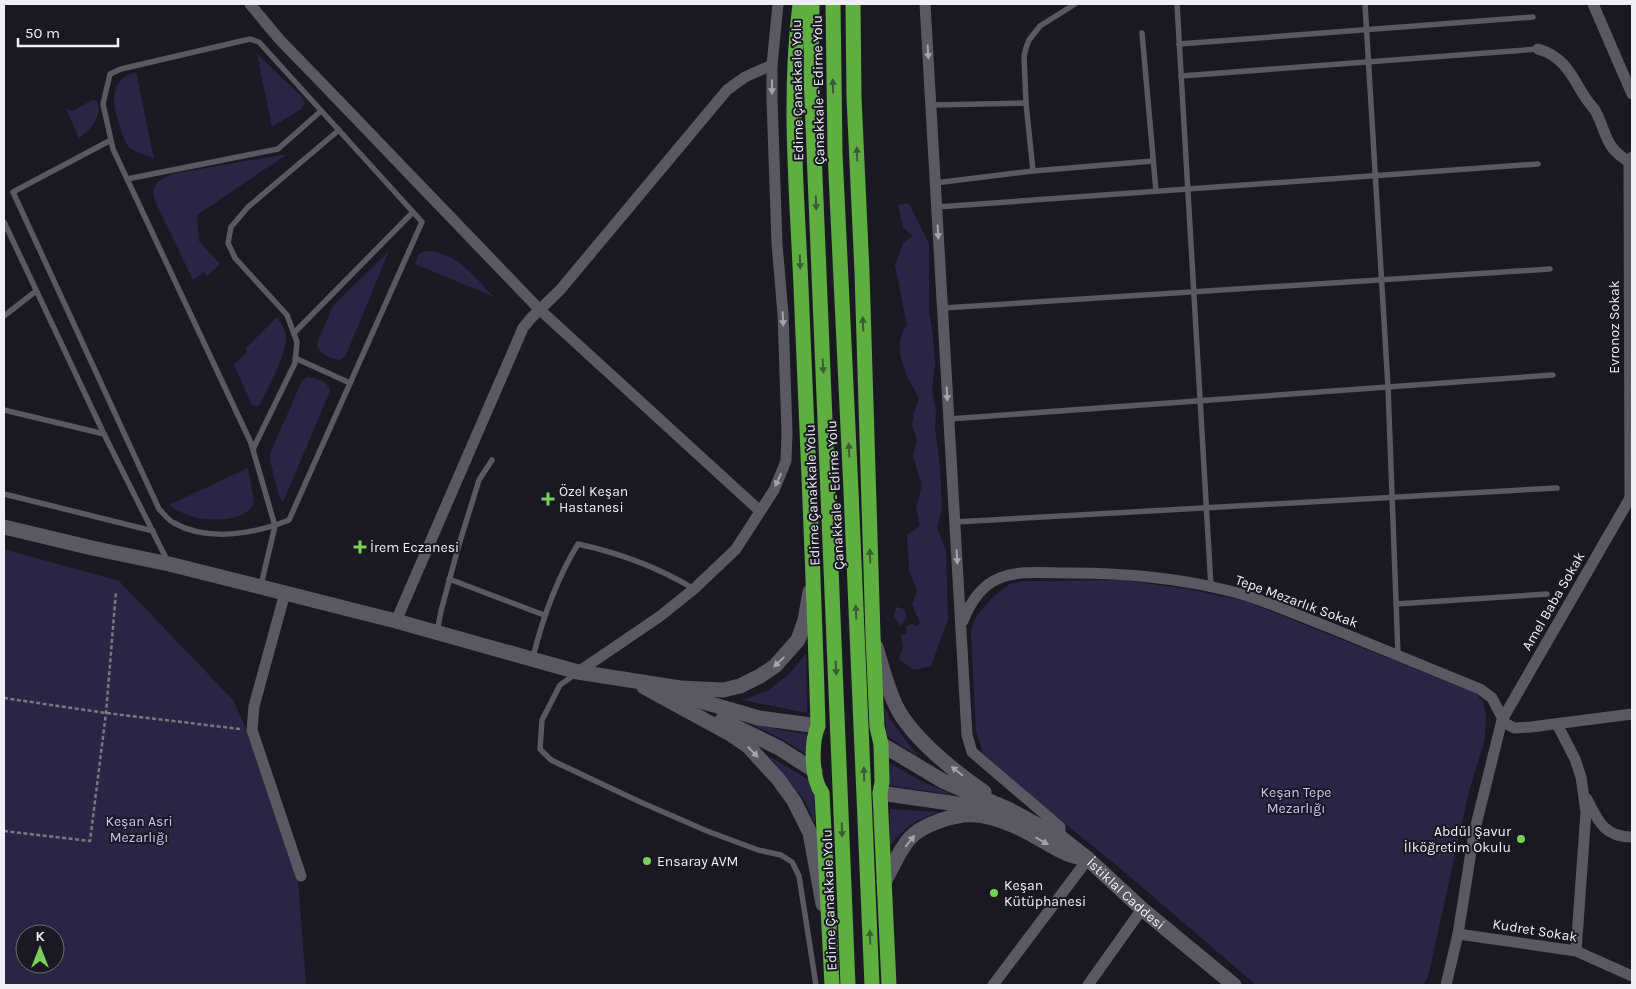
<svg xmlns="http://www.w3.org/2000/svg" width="1636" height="989" viewBox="0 0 1636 989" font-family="Karla,sans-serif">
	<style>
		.green { fill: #2a2545; fill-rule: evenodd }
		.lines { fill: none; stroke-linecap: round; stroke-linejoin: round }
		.path { stroke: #797881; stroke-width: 2.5; stroke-dasharray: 4 2.5; stroke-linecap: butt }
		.lane { stroke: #595863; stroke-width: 5.5 }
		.street { stroke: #595863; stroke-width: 11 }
		.secondary { stroke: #595863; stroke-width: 15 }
		.highway { stroke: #5eae40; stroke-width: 15 }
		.oneway { fill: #a4a4ac }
		.oneway2 { fill: #395c30 }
		.poi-dot { fill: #78d158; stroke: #1a1923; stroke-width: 2 }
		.labels { text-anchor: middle; stroke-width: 4; stroke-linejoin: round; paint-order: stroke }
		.street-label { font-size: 14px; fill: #efeff5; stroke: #1a1923 }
		.poi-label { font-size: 14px; fill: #efeff5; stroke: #1a1923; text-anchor: start }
		.park-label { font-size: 14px; fill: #c9c5f8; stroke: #1a1923 }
	</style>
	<rect width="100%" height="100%" fill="#1a1923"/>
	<g class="green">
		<polygon points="257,54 302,97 305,103 301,109 272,127"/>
		<path d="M136 72 154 159C146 155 136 153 129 147 124 142 122 132 120 126 112 103 108 80 136 72Z"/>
		<path d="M92 100 97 101C103 117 91 129 79 138L66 109 73 111Z"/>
		<polygon points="281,155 286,155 197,215 199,241 220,264 207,276 204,272 193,280 155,201 153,191 157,182 172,174"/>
		<path d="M909 203 929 244V312L933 335 935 365 932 390 936 412 935 429 940 467 942 507 937 528 946 550 948 619 931 666 914 670 899 659 903 647 901 636 907 633 906 627 911 624 917 626 920 622 912 605 917 591 909 570 907 535 920 526 916 508 922 485 913 456 917 441 912 425 914 412 919 398C907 375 890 350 907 325L895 265 904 242 913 236 903 227 898 205Z"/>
		<path d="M389 251 345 357 339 360C330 358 317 353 317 343L333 306Z"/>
		<path d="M424 251C457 251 473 276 494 297L415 264 419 254Z"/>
		<path d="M277 317C281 323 286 330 286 338 286 355 268 388 260 404L258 406 252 405 234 365 247 352 245 349Z"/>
		<path d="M307 377C317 378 328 381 330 391L284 500 282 501 279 496 270 460V454L302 381Z"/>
		<path d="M248 468 254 501C250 521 214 521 198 518 187 516 178 511 169 505Z"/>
		<path d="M4 549 119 581 233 700 248 733 298 879 306 985H4ZM25 934H55V964H25Z"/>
		<polygon points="1122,580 1188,589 1245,601 1476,693 1483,702 1486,716 1485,739 1469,791 1428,977 1423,985 1256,985 1121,869 998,769 983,753 976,731 971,634 972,626 976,617 994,596 1010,584 1024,581"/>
		<polygon points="896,607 904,609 907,616 901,626 894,617"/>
		<polygon points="806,654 807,713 743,700 769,690 790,673"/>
		<polygon points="884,707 894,725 919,757 887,736"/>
		<polygon points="744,721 785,731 809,734 809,756 782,739"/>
		<polygon points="769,756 814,783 815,824 805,801"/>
		<polygon points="888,762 921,781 953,795 888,785"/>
		<path d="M890 809 940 812C917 819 905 826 890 846Z"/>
	</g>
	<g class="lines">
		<g class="path">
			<polyline points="4,698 106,713 240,729"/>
			<polyline points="4,831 90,841 106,713 116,591"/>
		</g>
		<g class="lane">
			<polyline points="1177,4 1211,587"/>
			<polyline points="1365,4 1388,387 1398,655"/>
			<polyline points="1142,33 1156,191"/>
			<polyline points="1179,44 1533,17"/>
			<polyline points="1181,76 1538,49"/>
			<polyline points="931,105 1026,103"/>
			<path d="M111 140 13 192 159 509C164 514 168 520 174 523 208 542 254 534 289 520L422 222 259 42 250 39 121 69 110 74 103 104 113 149 251 443 275 526 261 585"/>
			<polyline points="1033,171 1026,103 1024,56 1026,48 1029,40 1040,26 1075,4"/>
			<polyline points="127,179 278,149 321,111"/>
			<polyline points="935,183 1033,171 1153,161"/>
			<polyline points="937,207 1538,164"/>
			<polyline points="4,222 104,434 168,562"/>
			<polyline points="943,308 1550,269"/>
			<polyline points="4,316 36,291"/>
			<polyline points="294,333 413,212"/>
			<polyline points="295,358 350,383"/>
			<polyline points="4,410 104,434"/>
			<polyline points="949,419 1553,375"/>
			<polyline points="253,449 295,363 297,342 287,315 235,258 228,243 231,227 248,207 339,130"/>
			<polyline points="4,494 153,531"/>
			<polyline points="955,522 1557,488"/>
			<polyline points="449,579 544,615"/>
			<polyline points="1396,604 1547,594"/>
			<polyline points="437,632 441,611 458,548 479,480 492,460"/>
			<path d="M533 657C543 617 556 580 578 544 619 553 658 567 694 589"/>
			<polyline points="577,673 560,685 542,720 540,749 551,760 638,801 707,831 758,850 781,855 792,862 799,876 816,985"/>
		</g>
		<g class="street">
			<polyline points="250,4 280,40 315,76 539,309 760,511"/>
			<polyline points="925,4 967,735 972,752 1060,827 1060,837"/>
			<polyline points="1593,4 1632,94"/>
			<path d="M1538 49C1565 57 1571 75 1585 97 1588 102 1593 107 1596 112 1608 136 1604 146 1629 162"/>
			<polyline points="1630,498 1629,162 1632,157"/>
			<polyline points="285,593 254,706 252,730 301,876"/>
			<polyline points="396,621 523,328 531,318 560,290 727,90 745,77 772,65"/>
			<path d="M963 621C985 564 1021 573 1072 573 1126 573 1178 578 1230 591 1263 599 1294 614 1326 626 1378 647 1429 668 1480 689L1492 698 1505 723 1514 728 1531 727 1632 714"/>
			<polyline points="578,672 659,617 694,589 736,549 774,490 786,461 787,433 783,314 777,244 772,99 772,65 778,4"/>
			<polyline points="1557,724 1575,759 1581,777 1586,812 1576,951"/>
			<path d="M1587 799C1598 821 1604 837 1632 837"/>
			<polyline points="1458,934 1576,951 1632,976"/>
			<polyline points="993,985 1088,859"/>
			<polyline points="1088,985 1142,909"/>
			<polyline points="1446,985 1458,934 1474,833 1502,720 1630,498"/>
		</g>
		<g class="secondary">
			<polyline points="4,527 92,548 169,564 396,621 578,672 680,688 723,690 740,686 760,676 775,666 798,640 805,620 810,592"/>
			<path d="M876 647C882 667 887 687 896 706 911 737 956 773 984 792"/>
			<polyline points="644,687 732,735 748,746 779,780 794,801 810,833 823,904"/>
			<polyline points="676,694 759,718 818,726"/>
			<polyline points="722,720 779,748 815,771"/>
			<path id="s1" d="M881 744 943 781 1010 810 1060 837 1088 859 1142 909 1234 985"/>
			<polyline points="880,793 964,805 984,813"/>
			<path d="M884 882C892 868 899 851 909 839 922 824 957 813 976 815 991 816 1014 825 1027 832 1045 841 1062 855 1082 858"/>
		</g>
		<g class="highway">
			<path d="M800 4C788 98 797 193 801 287 807 434 814 580 818 726 811 743 811 778 822 793L832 985"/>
			<polyline points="812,4 811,77 848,985"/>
			<polyline points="833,4 835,153 851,491 872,985"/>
			<polyline points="853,4 854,97 862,272 873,636 877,727 881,744 882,782 880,793 889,985"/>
		</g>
	</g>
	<defs><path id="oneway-solid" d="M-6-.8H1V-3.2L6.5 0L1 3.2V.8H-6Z" transform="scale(1.25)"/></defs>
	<g class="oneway">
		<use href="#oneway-solid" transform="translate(928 52) rotate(87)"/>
		<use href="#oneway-solid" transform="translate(772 87) rotate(90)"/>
		<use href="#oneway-solid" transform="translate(938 232) rotate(87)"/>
		<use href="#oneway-solid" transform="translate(783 319) rotate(87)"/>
		<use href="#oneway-solid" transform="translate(947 394) rotate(87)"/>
		<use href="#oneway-solid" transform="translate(778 480) rotate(115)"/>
		<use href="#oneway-solid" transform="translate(957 557) rotate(87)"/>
		<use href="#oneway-solid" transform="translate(779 662) rotate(137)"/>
		<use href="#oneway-solid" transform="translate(753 752) rotate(45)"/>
		<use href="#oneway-solid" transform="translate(957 771) rotate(-141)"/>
		<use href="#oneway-solid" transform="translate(910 841) rotate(-51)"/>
		<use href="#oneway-solid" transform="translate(1042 841) rotate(30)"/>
	</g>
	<g class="oneway2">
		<use href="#oneway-solid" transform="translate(833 86) rotate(-91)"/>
		<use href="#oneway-solid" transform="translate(857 154) rotate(-92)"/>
		<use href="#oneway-solid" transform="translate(816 203) rotate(88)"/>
		<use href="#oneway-solid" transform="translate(800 262) rotate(88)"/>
		<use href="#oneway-solid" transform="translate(863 324) rotate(-92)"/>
		<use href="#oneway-solid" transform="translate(823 366) rotate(87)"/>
		<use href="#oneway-solid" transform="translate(849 450) rotate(-93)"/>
		<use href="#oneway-solid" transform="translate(870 556) rotate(-92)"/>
		<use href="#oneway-solid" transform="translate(856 612) rotate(-92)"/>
		<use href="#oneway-solid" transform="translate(836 668) rotate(87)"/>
		<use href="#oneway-solid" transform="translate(864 774) rotate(-92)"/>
		<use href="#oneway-solid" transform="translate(842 830) rotate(88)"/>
		<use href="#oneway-solid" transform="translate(870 937) rotate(-92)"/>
	</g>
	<g class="poi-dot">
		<path d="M545.5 491.5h5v5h5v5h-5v5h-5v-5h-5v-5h5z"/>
		<path d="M357.5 539.5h5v5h5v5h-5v5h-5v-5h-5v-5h5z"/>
		<circle cx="1521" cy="839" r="5"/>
		<circle cx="647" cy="861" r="5"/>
		<circle cx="994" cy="893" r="5"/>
	</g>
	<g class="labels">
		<g class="street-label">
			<text transform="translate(797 90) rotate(-91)" y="5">Edirne Çanakkale Yolu</text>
			<text transform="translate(818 90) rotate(-91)" y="5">Çanakkale - Edirne Yolu</text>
			<text transform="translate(1614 327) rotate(-90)" y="5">Evronoz Sokak</text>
			<text transform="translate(812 495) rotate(-92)" y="5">Edirne Çanakkale Yolu</text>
			<text transform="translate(835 495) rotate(-93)" y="5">Çanakkale - Edirne Yolu</text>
			<text transform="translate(1297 601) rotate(20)" y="5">Tepe Mezarlık Sokak</text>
			<text transform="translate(1553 601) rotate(-60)" y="5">Amel Baba Sokak</text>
			<text dy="5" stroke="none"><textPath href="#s1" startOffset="289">İstiklal Caddesi</textPath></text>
			<text transform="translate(829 900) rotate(-92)" y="5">Edirne Çanakkale Yolu</text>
			<text transform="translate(1535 930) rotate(9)" y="5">Kudret Sokak</text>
		</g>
		<g class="poi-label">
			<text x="559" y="496">Özel Keşan<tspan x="559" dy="16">Hastanesi</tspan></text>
			<text x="370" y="552">İrem Eczanesi</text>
			<text x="1511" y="836" text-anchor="end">Abdül Şavur<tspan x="1511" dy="16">İlköğretim Okulu</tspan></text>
			<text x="657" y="866">Ensaray AVM</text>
			<text x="1004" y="890">Keşan<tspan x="1004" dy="16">Kütüphanesi</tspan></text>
		</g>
		<g class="park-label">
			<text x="1296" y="797">Keşan Tepe<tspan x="1296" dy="16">Mezarlığı</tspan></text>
			<text x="139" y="826">Keşan Asri<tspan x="139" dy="16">Mezarlığı</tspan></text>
		</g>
	</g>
	<rect width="1636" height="989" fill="none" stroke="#efeff5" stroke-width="10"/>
	<g transform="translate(40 949)"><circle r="24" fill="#1a1923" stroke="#6f6f77"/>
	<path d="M0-4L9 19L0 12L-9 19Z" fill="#78d158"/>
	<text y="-8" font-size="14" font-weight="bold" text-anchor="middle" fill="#efeff5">K</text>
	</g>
	<path d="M18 38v8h100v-8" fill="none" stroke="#efeff5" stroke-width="2.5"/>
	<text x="25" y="38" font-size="15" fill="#efeff5" stroke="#1a1923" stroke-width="4" paint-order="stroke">50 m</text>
</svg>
